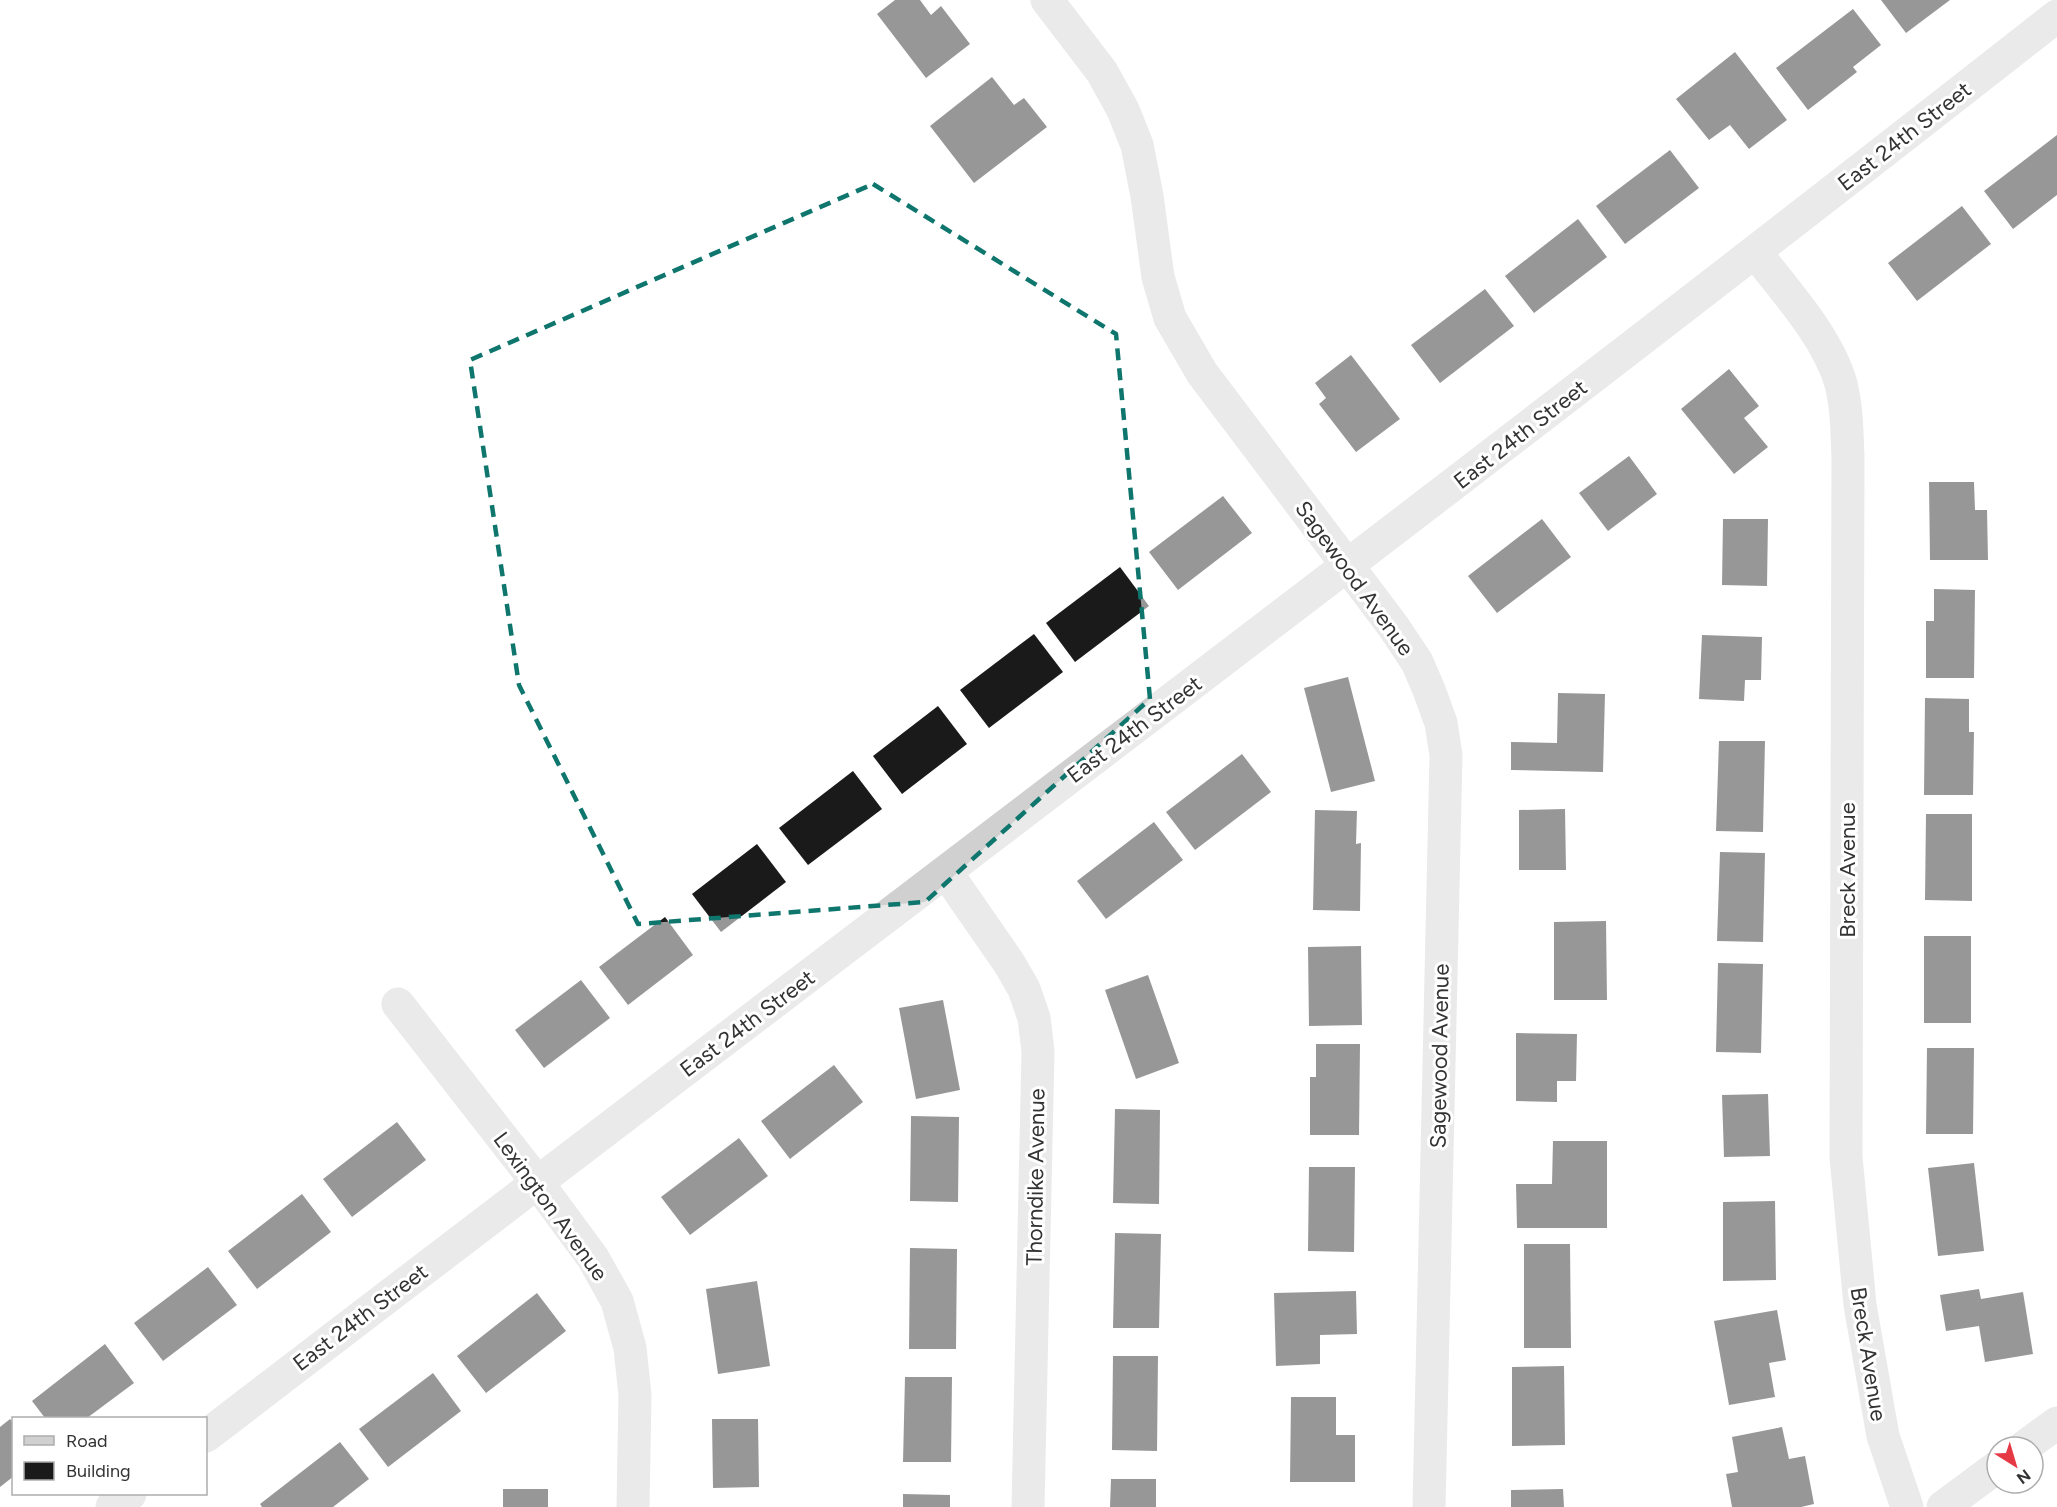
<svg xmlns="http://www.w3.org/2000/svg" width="2057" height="1507" viewBox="0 0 2057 1507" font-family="Figtree,sans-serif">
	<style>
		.building { fill: #1a1a1a }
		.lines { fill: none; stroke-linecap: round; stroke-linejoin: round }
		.minor { stroke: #d0d0d0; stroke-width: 33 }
		.marked { fill: none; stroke: #0f766e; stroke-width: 4.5; stroke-dasharray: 12 8; stroke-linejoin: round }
		.labels { text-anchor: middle; stroke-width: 6; stroke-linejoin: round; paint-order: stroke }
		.street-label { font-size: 22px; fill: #333; stroke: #fff }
	</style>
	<rect width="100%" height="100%" fill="#fff"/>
	<g class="building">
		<polygon points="895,0 920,0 931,15 941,6 970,44 926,78 877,14"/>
		<polygon points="1881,0 1950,0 1906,33"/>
		<polygon points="1853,9 1881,45 1853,67 1857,72 1808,110 1776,68"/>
		<polygon points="1735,52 1787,120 1749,149 1730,125 1709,140 1676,99"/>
		<polygon points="992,77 1014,105 1024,98 1047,127 974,183 930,126"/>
		<polygon points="2057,135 2057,195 2013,229 1984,191"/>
		<polygon points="1670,150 1699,188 1625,244 1596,206"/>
		<polygon points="1962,206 1991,244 1917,301 1888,263"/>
		<polygon points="1578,219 1607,257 1534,313 1505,276"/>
		<polygon points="1485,289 1514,326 1440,383 1411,345"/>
		<polygon points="1351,355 1400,419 1356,452 1319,404 1326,398 1315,383"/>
		<polygon points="1729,369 1759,406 1744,418 1768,447 1734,474 1681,409"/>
		<polygon points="1629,456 1657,494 1608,531 1579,493"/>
		<polygon points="1929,482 1974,482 1975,510 1987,510 1988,560 1930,560"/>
		<polygon points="1223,496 1252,533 1178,590 1149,552"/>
		<polygon points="1542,519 1571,557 1497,613 1468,576"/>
		<polygon points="1723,519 1768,519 1767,586 1722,585"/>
		<polygon points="1120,567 1149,606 1075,662 1046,623"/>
		<polygon points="1934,589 1975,590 1974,678 1926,678 1926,621 1934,621"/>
		<polygon points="1034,634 1063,672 989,728 960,690"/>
		<polygon points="1702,635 1762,637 1761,680 1745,680 1744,701 1699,699"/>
		<polygon points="1348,677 1375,781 1331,792 1304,688"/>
		<polygon points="1558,693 1605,694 1603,772 1511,770 1511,742 1557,743"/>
		<polygon points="1925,698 1969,699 1969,732 1974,732 1973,795 1924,795"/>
		<polygon points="938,706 967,744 902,794 873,756"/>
		<polygon points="1719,741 1765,741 1763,832 1716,831"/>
		<polygon points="1242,754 1271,792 1195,850 1166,812"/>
		<polygon points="853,771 882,809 808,865 779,828"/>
		<polygon points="1565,809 1566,870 1519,870 1519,810"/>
		<polygon points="1315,810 1357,811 1356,844 1361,843 1360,911 1313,910"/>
		<polygon points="1926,814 1972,814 1972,901 1925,900"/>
		<polygon points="1154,822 1183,860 1106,919 1077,881"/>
		<polygon points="757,844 786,882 721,932 692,894"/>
		<polygon points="1720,852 1765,853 1763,942 1717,941"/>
		<polygon points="665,917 693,955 628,1005 599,967"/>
		<polygon points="1606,921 1607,1000 1554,1000 1554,922"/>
		<rect x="1924" y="936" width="47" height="87"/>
		<polygon points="1361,946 1362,1025 1309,1026 1308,947"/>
		<polygon points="1718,963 1763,964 1761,1053 1716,1052"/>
		<polygon points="1148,975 1179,1063 1136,1079 1105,990"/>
		<polygon points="581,980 610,1018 544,1068 515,1030"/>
		<polygon points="943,1000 960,1090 916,1099 899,1008"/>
		<polygon points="1516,1033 1577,1034 1576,1081 1557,1081 1557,1102 1516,1101"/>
		<polygon points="1316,1044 1360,1044 1359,1135 1310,1135 1310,1077 1316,1077"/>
		<polygon points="1927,1048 1974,1048 1973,1134 1926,1134"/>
		<polygon points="834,1065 863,1102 790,1159 761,1121"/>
		<polygon points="1768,1094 1770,1156 1724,1157 1722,1095"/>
		<polygon points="1115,1109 1160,1110 1159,1204 1113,1203"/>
		<polygon points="911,1116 959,1117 958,1202 910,1201"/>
		<polygon points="397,1122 426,1160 352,1217 323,1179"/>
		<polygon points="739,1138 768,1176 690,1235 661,1197"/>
		<polygon points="1553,1141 1607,1141 1607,1228 1517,1228 1516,1184 1552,1184"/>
		<polygon points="1974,1163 1984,1251 1938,1256 1928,1168"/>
		<polygon points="1309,1167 1355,1167 1354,1252 1308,1251"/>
		<polygon points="302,1194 331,1232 257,1289 228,1251"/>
		<polygon points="1775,1201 1776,1280 1723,1281 1723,1202"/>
		<polygon points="1115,1233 1161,1234 1159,1328 1113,1328"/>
		<polygon points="1524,1244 1570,1244 1571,1348 1524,1348"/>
		<polygon points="910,1248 957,1249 956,1349 909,1349"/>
		<polygon points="208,1267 237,1305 163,1361 134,1323"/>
		<polygon points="757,1281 770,1366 718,1374 706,1289"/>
		<polygon points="1979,1289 1981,1299 2023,1292 2033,1354 1985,1362 1979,1326 1946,1331 1940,1295"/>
		<polygon points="1356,1291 1357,1334 1320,1335 1320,1364 1276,1366 1274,1293"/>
		<polygon points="537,1293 566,1331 486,1393 457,1356"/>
		<polygon points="1777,1310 1786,1360 1769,1363 1775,1397 1729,1405 1714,1321"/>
		<polygon points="105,1344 134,1383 87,1418 45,1418 32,1401"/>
		<polygon points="1113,1356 1158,1356 1157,1451 1112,1450"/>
		<polygon points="1564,1366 1565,1445 1512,1446 1512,1367"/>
		<polygon points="433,1373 461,1411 388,1467 359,1429"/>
		<polygon points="905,1377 952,1377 951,1462 903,1462"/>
		<polygon points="1291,1397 1336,1397 1336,1435 1355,1435 1355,1482 1290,1482"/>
		<polygon points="10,1419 14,1424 14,1476 0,1487 0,1427"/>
		<polygon points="712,1419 758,1419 759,1487 713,1488"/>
		<polygon points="1782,1427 1789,1459 1805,1456 1814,1504 1801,1507 1732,1507 1726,1474 1738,1472 1732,1437"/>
		<polygon points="340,1442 369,1479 333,1507 262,1507 260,1504"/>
		<polygon points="1111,1479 1156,1479 1156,1507 1110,1507"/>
		<rect x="503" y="1489" width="45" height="18"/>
		<polygon points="1563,1489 1564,1507 1511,1507 1511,1490"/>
		<polygon points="903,1494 950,1495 950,1507 903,1507"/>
	</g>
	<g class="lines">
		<g class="minor">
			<polyline points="1047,0 1102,72 1123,110 1137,145 1147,196 1158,277 1170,318 1202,373 1393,626 1417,662 1429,690 1441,723 1446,755 1429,1507"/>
			<path d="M1756 253C1785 291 1828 337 1841 384 1847 408 1847 433 1848 458L1846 1157 1860 1305 1883 1436 1907 1507"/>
			<polyline points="946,872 1009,963 1024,989 1034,1018 1038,1051 1028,1507"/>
			<polyline points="398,1004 537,1182 593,1258 617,1301 630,1348 635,1395 633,1507"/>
			<path d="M206 1436C823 962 1445 497 2057 16"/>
			<polyline points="2024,1447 2057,1423"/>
			<polyline points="112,1507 130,1494"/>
			<polyline points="1943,1507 1997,1467"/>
		</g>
	</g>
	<path d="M0 0H2057V1507H0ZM873 184 1116 334 1150 699 925 902 638 924 519 685 470 360Z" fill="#fff" fill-opacity=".55" fill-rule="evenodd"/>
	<path class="marked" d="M873 184 1116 334 1150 699 925 902 638 924 519 685 470 360Z"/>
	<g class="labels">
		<g class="street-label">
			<text transform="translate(1904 136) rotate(-38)" y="8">East 24th Street</text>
			<text transform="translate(1520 434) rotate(-38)" y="8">East 24th Street</text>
			<text transform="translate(1355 578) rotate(54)" y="8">Sagewood Avenue</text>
			<text transform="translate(1134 729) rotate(-37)" y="8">East 24th Street</text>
			<text transform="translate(1847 870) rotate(-90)" y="8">Breck Avenue</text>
			<text transform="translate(747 1023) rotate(-37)" y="8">East 24th Street</text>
			<text transform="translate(1439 1056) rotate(-89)" y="8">Sagewood Avenue</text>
			<text transform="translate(1035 1177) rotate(-89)" y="8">Thorndike Avenue</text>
			<text transform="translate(551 1206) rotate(54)" y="8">Lexington Avenue</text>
			<text transform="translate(360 1317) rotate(-37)" y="8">East 24th Street</text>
			<text transform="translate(1869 1354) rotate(81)" y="8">Breck Avenue</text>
		</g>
	</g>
	<rect x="12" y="1417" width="195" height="78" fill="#ffffff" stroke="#adadad" stroke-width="1.5"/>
	<rect x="24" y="1436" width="30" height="9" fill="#d0d0d0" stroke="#adadad" stroke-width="1.5"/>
	<text x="66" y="1447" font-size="18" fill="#333333">Road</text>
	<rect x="24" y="1462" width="30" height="18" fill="#1a1a1a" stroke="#adadad" stroke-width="1.5"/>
	<text x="66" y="1477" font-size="18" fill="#333333">Building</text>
	<g transform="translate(2015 1465) rotate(143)"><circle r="28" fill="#ffffff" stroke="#adadad" stroke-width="1.5"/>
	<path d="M0-4.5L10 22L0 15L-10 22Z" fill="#e63946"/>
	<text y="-9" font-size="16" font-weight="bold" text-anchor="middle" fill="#333333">N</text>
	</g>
</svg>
